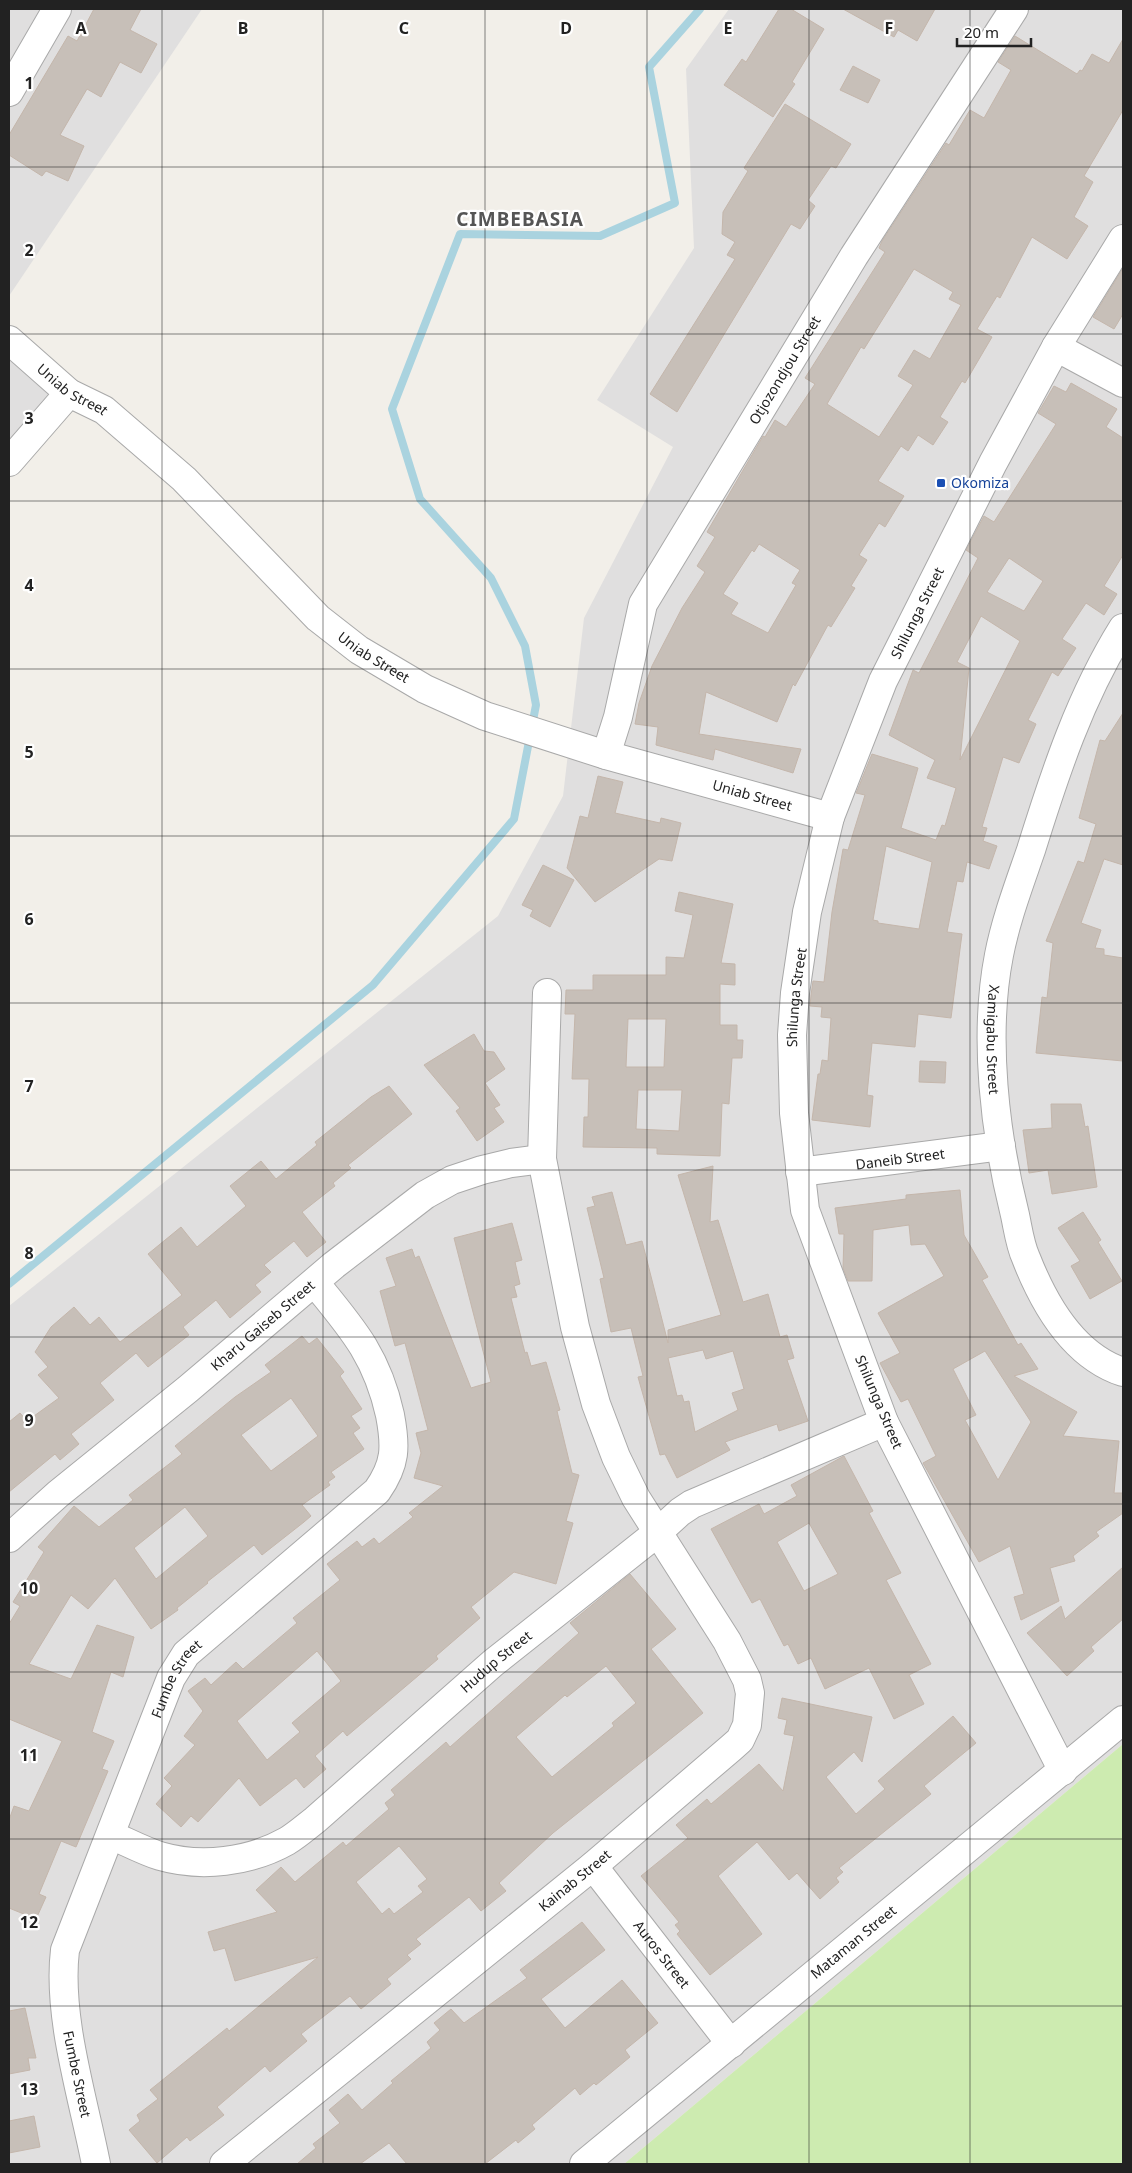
<svg xmlns="http://www.w3.org/2000/svg" width="1132" height="2173" viewBox="0 0 1132 2173" font-family="'Noto Sans',sans-serif">
	<style>
		.residential { fill: #e0dfdf }
		.grass { fill: #cdebb0 }
		.lines { fill: none; stroke-linecap: round; stroke-linejoin: round }
		.stream { stroke: #aad3df; stroke-width: 8 }
		.building { fill: #c7bfb8; stroke: #c4b6ab; fill-rule: evenodd }
		.minor-casing { stroke: #a9a9a9; stroke-width: 30 }
		.minor { stroke: #fff; stroke-width: 28 }
		.grid { fill: none; stroke: #222; stroke-width: 1; stroke-opacity: 0.55 }
		.transit-dot { fill: #1a4fb4; stroke: #fff; stroke-width: 2 }
		.labels { text-anchor: middle; stroke-width: 4.5; stroke-linejoin: round; paint-order: stroke }
		.street-label { font-size: 14px; fill: #222; stroke: #fff }
		.transit-label { font-size: 14px; fill: #164399; stroke: #fff; text-anchor: start }
		.district-label { font-size: 19px; font-weight: bold; letter-spacing: 1px; fill: #555; stroke: #fff }
		.grid-label { font-size: 16px; text-anchor: middle; font-weight: bold; fill: #222; stroke: #fff; stroke-width: 4.5; stroke-linejoin: round; paint-order: stroke }
	</style>
	<rect width="100%" height="100%" fill="#f2efe9"/>
	<g class="residential">
		<polygon points="9,9 202,9 9,296"/>
		<polygon points="729,9 1123,9 1123,1744 624,2164 9,2164 9,1306 498,916 563,796 584,618 673,447 597,400 694,248 686,69"/>
		<polygon points="9,332 61,398 9,462"/>
	</g>
	<polygon class="grass" points="1123,1744 1123,2164 624,2164"/>
	<g class="lines">
		<polyline class="stream" points="9,1284 373,985 514,819 536,705 525,646 491,578 420,499 392,409 460,234 600,236 675,203 649,67 700,9"/>
	</g>
	<g class="building">
		<polygon points="94,9 141,9 130,30 157,44 141,73 120,62 101,97 87,89 60,135 84,146 68,181 46,171 42,176 9,155 9,135 68,36 77,41"/>
		<polygon points="779,9 791,9 824,29 792,82 795,84 773,117 724,85 742,59 746,62"/>
		<polygon points="843,9 935,9 917,41 898,30 894,37"/>
		<path d="M1015 36 1077 74 1080 70 1082 71 1092 54 1109 63 1123 39V110L1084 176 1093 182 1074 217 1088 226 1067 259 1032 237 1000 298 997 296 977 329 992 337 965 383 962 381 940 417 948 422 933 445 918 435 908 451 901 446 878 481 904 496 885 527 879 523 859 555 867 560 851 586 855 588 831 627 828 625 795 686 793 684 777 722 706 692 699 734 801 749 793 773 715 749 713 760 656 745 658 727 635 724 639 703 652 666 682 608 705 572 697 566 715 537 707 532 763 436 765 437 775 420 786 427 815 384 805 378 885 252 879 248 882 241 946 143 949 145 970 110 984 118 1011 70 998 62ZM914 269 953 292 949 299 961 305 930 359 914 350 898 376 913 385 879 437 827 404 861 347 864 349ZM759 544 800 570 792 583 796 585 768 633 731 614 738 603 723 594 752 550 754 552Z"/>
		<polygon points="853,66 880,80 868,103 840,90"/>
		<polygon points="785,104 851,144 836,168 831,166 808,200 815,206 800,229 791,224 677,412 650,394 735,259 727,255 735,242 722,234 723,212 748,171 744,168"/>
		<polygon points="1123,268 1123,314 1114,329 1093,317"/>
		<path d="M1071 383 1117 409 1106 427 1123 438V555L1104 586 1117 594 1104 615 1086 603 1062 639 1076 648 1058 676 1052 672 1028 720 1036 724 1019 763 1003 757 982 827 987 828 983 841 997 846 989 869 967 862 963 882 957 881 947 932 962 934 951 1018 918 1014 915 1047 872 1043 867 1095 873 1096 870 1127 812 1120 818 1074H820L822 1060 828 1061 831 1018 821 1017 822 1007 810 1006 811 995 813 981 824 982 832 912 843 849 848 850 865 795 856 793 857 791 872 754 918 768 901 828 936 840 942 825 945 826 956 788 927 778 935 760 889 735 913 670 919 673 978 558 966 550 984 516 994 522 1056 424 1038 413 1054 386 1066 392ZM1009 558 1043 581 1024 611 987 592ZM981 616 1020 641 960 760 969 668 957 662ZM886 846 932 862 919 929 878 923V921L873 920Z"/>
		<polygon points="1123,713 1123,865 1104,859 1081,923 1101,930 1095,948 1104,949 1104,955 1123,958 1123,1061 1036,1053 1042,997 1047,998 1053,943 1046,941 1078,861 1084,863 1096,824 1079,818 1100,740 1105,741"/>
		<polygon points="598,776 623,782 615,813 660,823 661,818 681,823 672,861 659,859 595,902 567,868 580,816 588,818"/>
		<polygon points="543,865 574,880 550,927 530,916 533,910 522,905"/>
		<path d="M679 892 733 904 721 963 735 964V985L720 984V1025H737V1040H743L742 1058H732L729 1104 722 1103 720 1156 657 1154V1148L583 1147 584 1117H588L589 1079H572L575 1014H565L566 990H593V975H666V957L684 958 693 915 675 911ZM628 1019H666L664 1067H626ZM638 1090H682L679 1131 636 1129Z"/>
		<polygon points="474,1034 484,1051 494,1052 505,1069 485,1083 500,1105 494,1108 504,1122 477,1141 456,1111 460,1108 424,1065"/>
		<polygon points="920,1061 946,1062 945,1083 919,1082"/>
		<polygon points="389,1086 412,1114 348,1165 351,1168 333,1183 335,1186 302,1212 326,1242 307,1257 294,1241 264,1265 271,1272 255,1285 261,1292 230,1318 216,1300 183,1327 189,1335 148,1367 136,1353 100,1383 114,1400 71,1434 79,1444 60,1460 55,1454 9,1492 9,1422 20,1413 27,1421 59,1398 38,1375 48,1367 35,1352 51,1327 74,1307 90,1325 99,1317 120,1342 182,1295 148,1254 181,1227 197,1247 246,1206 230,1186 261,1161 276,1179 317,1145 315,1142 371,1097"/>
		<polygon points="1051,1104 1081,1104 1085,1127 1088,1126 1097,1187 1052,1194 1048,1170 1029,1173 1023,1130 1052,1128"/>
		<path d="M713 1166 710 1222 718 1220 743 1302 768 1294 780 1337 787 1335 794 1358 787 1360 808 1421 779 1431 777 1424 725 1442 730 1450 677 1478 665 1454 660 1455 638 1377 643 1376 631 1328 611 1332 600 1279 604 1278 587 1208 595 1206 592 1197 612 1192 626 1245 642 1241 668 1343V1330L721 1315 678 1175ZM703 1350 706 1359 733 1351 744 1389 732 1393 738 1410 695 1432 689 1401 684 1402 682 1395 677 1396 668 1358Z"/>
		<path d="M960 1190 964 1235 988 1277 982 1280 1018 1345 1021 1343 1038 1369 1014 1376 1077 1412 1063 1436 1119 1441 1114 1493H1123V1513L1096 1532 1099 1536 1073 1556 1075 1561 1050 1568 1059 1601 1021 1620 1014 1597 1024 1594 1010 1546 979 1562 923 1463 936 1456 908 1399 901 1402 880 1363 900 1353 878 1313 944 1276 925 1244 911 1245 909 1225 873 1230 872 1281H848L843 1268 844 1234H839L835 1208 906 1199V1195ZM985 1351 1031 1422 998 1480 965 1420 976 1415 953 1369Z"/>
		<polygon points="1083,1212 1101,1240 1098,1242 1122,1281 1090,1299 1071,1266 1080,1261 1058,1228"/>
		<path d="M512 1223 522 1260 515 1262 520 1284 514 1286 517 1297 511 1298 525 1353 527 1352 531 1366 546 1362 560 1410 557 1411 572 1473 579 1475 566 1521 573 1523 556 1584 514 1572 471 1607 480 1618 436 1656 438 1659 347 1736 343 1731 315 1756 326 1769 304 1788 296 1778 260 1806 239 1778 198 1822 191 1816 181 1827 156 1804 172 1786 164 1778 195 1745 184 1736 203 1711 188 1691 205 1678 211 1685 236 1662 243 1669 297 1623 293 1618 340 1580 327 1564 357 1541 362 1547 374 1538 379 1544 413 1517 409 1513 443 1486 414 1478 421 1453 416 1433 428 1430 405 1343 395 1346 380 1291 396 1286 386 1258 412 1249 415 1258 419 1256 471 1388 491 1382 454 1238ZM317 1651 341 1681 292 1723 300 1732 267 1760 237 1721Z"/>
		<path d="M302 1336 309 1344 317 1338 344 1372 340 1376 362 1409 351 1416 360 1428 353 1433 364 1449 331 1472 335 1477 328 1482 330 1485 302 1505 311 1516 304 1522 262 1555 254 1545 207 1582 208 1583 177 1608 178 1610 151 1629 115 1578 88 1609 71 1595 29 1664 71 1679 97 1625 134 1637 123 1677 111 1672 92 1732 114 1741 102 1769 108 1771 76 1847 61 1841 39 1894 46 1897 36 1919 9 1908V1820L14 1806 29 1811 62 1741 9 1719V1624L20 1606 13 1602 44 1552 38 1547 74 1506 99 1527 133 1500 129 1495 182 1454 175 1446 235 1397 271 1372 265 1365ZM291 1398 318 1436 271 1471 241 1435ZM185 1507 208 1536 156 1579 134 1548Z"/>
		<path d="M844 1456 873 1511 869 1513 901 1573 886 1580 931 1664 909 1675 924 1704 894 1719 869 1668 825 1689 811 1658 798 1664 788 1644 784 1646 760 1599 752 1603 711 1529 759 1504 764 1514 797 1496 791 1485ZM809 1523 838 1574 804 1591 777 1542Z"/>
		<polygon points="1123,1567 1123,1619 1091,1647 1094,1651 1067,1676 1027,1633 1061,1606 1065,1619"/>
		<path d="M630 1574 676 1629 651 1649 703 1713 553 1833 499 1883 506 1891 481 1911 469 1897 416 1939 421 1944 407 1955 411 1959 387 1979 391 1984 361 2009 350 1996 301 2034 307 2041 270 2072 265 2066 217 2107 224 2115 190 2141 187 2137 157 2163 129 2130 140 2121 137 2115 158 2099 150 2090 227 2028 229 2031 318 1957 235 1981 225 1948 214 1951 208 1932 277 1912 256 1890 281 1867 295 1882 343 1842 346 1846 389 1809 385 1803 395 1795 391 1790 446 1742 450 1747 579 1633 570 1623ZM606 1666 636 1703 612 1723 614 1726 552 1777 516 1737 565 1695 567 1697ZM399 1846 427 1879 418 1886 423 1892 394 1914 389 1908 382 1914 356 1882Z"/>
		<polygon points="782,1698 872,1717 862,1762 854,1752 826,1777 856,1814 885,1789 878,1781 953,1716 976,1743 924,1786 931,1794 839,1868 843,1872 836,1878 839,1882 820,1899 797,1873 789,1880 757,1842 718,1876 762,1934 710,1975 677,1934 680,1931 675,1925 679,1922 641,1876 688,1838 676,1825 707,1799 711,1804 759,1764 783,1791 794,1736 784,1734 787,1720 778,1718"/>
		<polygon points="582,1922 605,1950 541,1999 565,2028 622,1980 658,2023 625,2050 630,2057 596,2085 594,2083 580,2095 575,2088 532,2125 535,2129 518,2143 516,2140 485,2164 407,2164 389,2143 360,2164 297,2164 316,2148 313,2144 340,2123 329,2110 348,2094 362,2110 393,2083 391,2081 431,2048 427,2042 440,2030 434,2023 451,2009 464,2023 527,1978 520,1970"/>
		<polygon points="25,2008 36,2058 28,2058 30,2070 9,2074 9,2011"/>
		<polygon points="34,2116 40,2147 9,2153 9,2121"/>
	</g>
	<g class="lines">
		<defs>
			<g id="minor">
				<polyline points="9,92 57,9"/>
				<path id="s1" d="M9 340 69 393 104 410 184 479 318 618 359 650 425 689 485 716 606 755 830 817"/>
				<polyline points="1056,347 1123,383"/>
				<polyline points="9,462 69,393"/>
				<path id="s2" d="M1123 628C1080 697 1055 773 1031 850 1019 885 1006 919 999 955 983 1037 995 1135 1015 1215 1018 1229 1020 1245 1026 1258 1044 1304 1074 1356 1123 1372"/>
				<path id="s3" d="M606 755 618 717 643 604 854 256 1014 9"/>
				<path id="s4" d="M800 1172 1001 1146"/>
				<path id="s5" d="M9 1538 58 1494 188 1389 334 1265 425 1195 452 1180 482 1170 511 1163 542 1159"/>
				<path id="s6" d="M1063 1771 884 1422 805 1210 794 1113 792 1035 795 993 807 912 830 817 883 681 993 463 1056 347 1123 239"/>
				<path id="s7" d="M111 1835C127 1842 144 1851 160 1856 201 1868 250 1862 287 1841 297 1835 306 1827 315 1820L493 1663 657 1533 680 1512 692 1504 884 1422"/>
				<path id="s8" d="M593 1866 731 2044"/>
				<path id="s9" d="M96 2164C83 2097 57 2017 65 1950L171 1678 186 1654 377 1491C396 1464 396 1447 390 1415 377 1356 352 1328 315 1283"/>
				<path id="s10" d="M224 2164 593 1866 731 1748 740 1740 747 1725 750 1693 747 1680 727 1641 636 1498 616 1457 596 1404 575 1327 542 1159 547 993"/>
				<path id="s11" d="M584 2164 1123 1720"/>
			</g>
		</defs>
		<use href="#minor" class="minor-casing"/>
		<use href="#minor" class="minor"/>
	</g>
	<path class="grid" d="M162 9V2164M323 9V2164M485 9V2164M647 9V2164M809 9V2164M970 9V2164M9 167H1123M9 334H1123M9 501H1123M9 669H1123M9 836H1123M9 1003H1123M9 1170H1123M9 1337H1123M9 1504H1123M9 1672H1123M9 1839H1123M9 2006H1123"/>
	<rect class="transit-dot" x="936" y="478" width="10" height="10" rx="2.5"/>
	<g class="labels">
		<g class="street-label">
			<text dy="5" stroke="none"><textPath href="#s3" startOffset="429">Otjozondjou Street</textPath></text>
			<text dy="5" stroke="none"><textPath href="#s1" startOffset="81">Uniab Street</textPath></text>
			<text dy="5" stroke="none"><textPath href="#s6" startOffset="1238">Shilunga Street</textPath></text>
			<text dy="5" stroke="none"><textPath href="#s1" startOffset="486">Uniab Street</textPath></text>
			<text dy="5" stroke="none"><textPath href="#s1" startOffset="891">Uniab Street</textPath></text>
			<text dy="5" stroke="none"><textPath href="#s6" startOffset="832">Shilunga Street</textPath></text>
			<text dy="5" stroke="none"><textPath href="#s2" startOffset="436">Xamigabu Street</textPath></text>
			<text dy="5" stroke="none"><textPath href="#s4" startOffset="101">Daneib Street</textPath></text>
			<text dy="5" stroke="none"><textPath href="#s5" startOffset="331">Kharu Gaiseb Street</textPath></text>
			<text transform="translate(879 1402) rotate(67)" y="5">Shilunga Street</text>
			<text dy="5" stroke="none"><textPath href="#s7" startOffset="460">Hudup Street</textPath></text>
			<text dy="5" stroke="none"><textPath href="#s9" startOffset="511">Fumbe Street</textPath></text>
			<text dy="5" stroke="none"><textPath href="#s10" startOffset="451">Kainab Street</textPath></text>
			<text dy="5" stroke="none"><textPath href="#s11" startOffset="349">Mataman Street</textPath></text>
			<text dy="5" stroke="none"><textPath href="#s8" startOffset="112">Auros Street</textPath></text>
			<text transform="translate(77 2074) rotate(78)" y="5">Fumbe Street</text>
		</g>
		<g class="transit-label">
			<text x="951" y="488">Okomiza</text>
		</g>
		<g class="district-label">
			<text x="520" y="226">CIMBEBASIA</text>
		</g>
	</g>
	<g class="grid-label">
		<text x="81" y="34">A</text>
		<text x="243" y="34">B</text>
		<text x="404" y="34">C</text>
		<text x="566" y="34">D</text>
		<text x="728" y="34">E</text>
		<text x="889" y="34">F</text>
		<text x="29" y="89">1</text>
		<text x="29" y="256">2</text>
		<text x="29" y="424">3</text>
		<text x="29" y="591">4</text>
		<text x="29" y="758">5</text>
		<text x="29" y="925">6</text>
		<text x="29" y="1092">7</text>
		<text x="29" y="1259">8</text>
		<text x="29" y="1426">9</text>
		<text x="29" y="1594">10</text>
		<text x="29" y="1761">11</text>
		<text x="29" y="1928">12</text>
		<text x="29" y="2095">13</text>
	</g>
	<rect width="1132" height="2173" fill="none" stroke="#222222" stroke-width="20"/>
	<path d="M957 38v8h74v-8" fill="none" stroke="#222222" stroke-width="2.5"/>
	<text x="964" y="38" font-size="15" fill="#222222" stroke="#ffffff" stroke-width="4" paint-order="stroke">20 m</text>
</svg>
